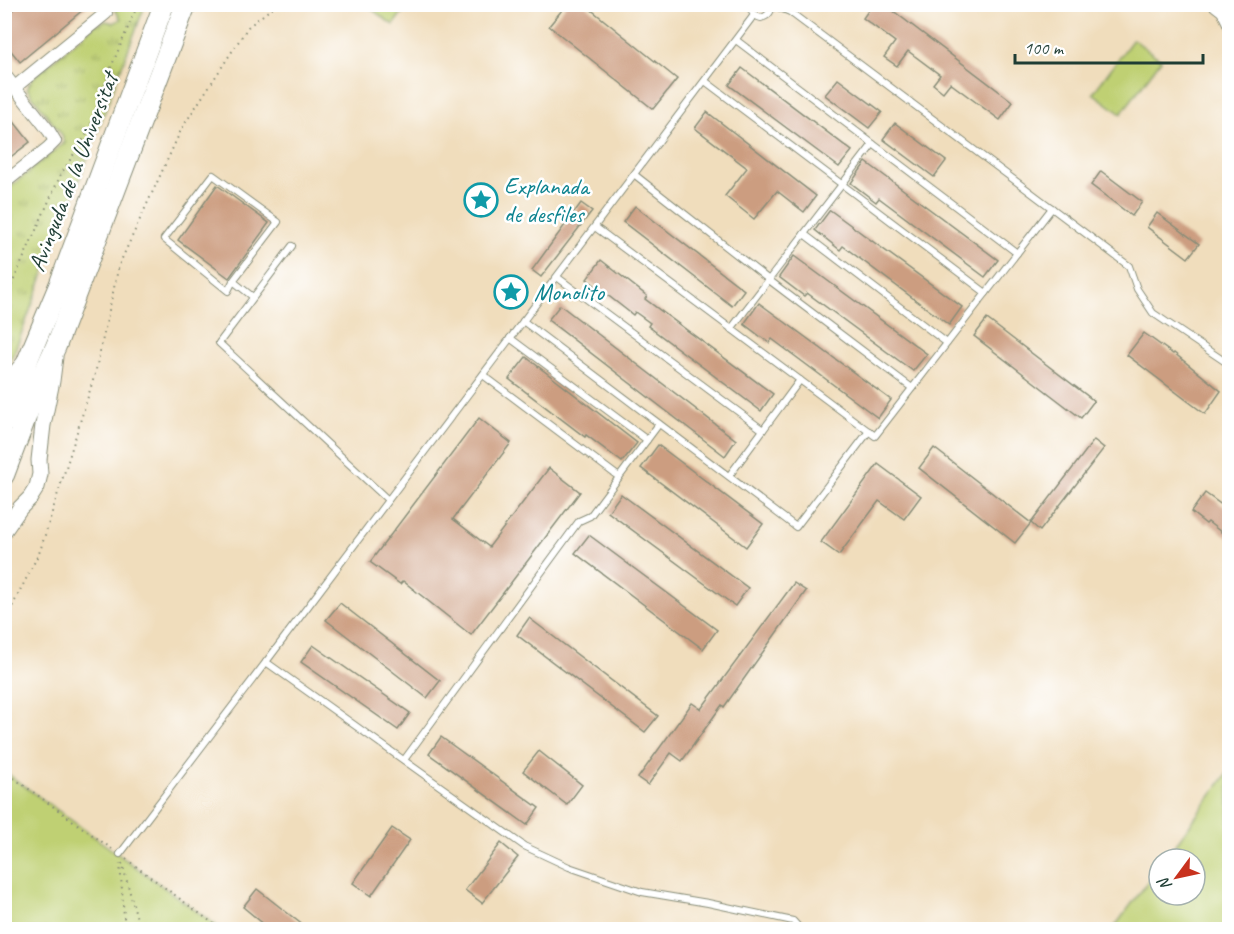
<svg xmlns="http://www.w3.org/2000/svg" width="1234" height="934" viewBox="0 0 1234 934" font-family="Caveat,sans-serif">
	<style>
		.grass { fill: #bfd073; stroke: #6f8654; stroke-width: 1.5 }
		.park { fill: url(#park-tufts); stroke: #6f8654; stroke-width: 1.5 }
		.building { fill: #cc9d80 }
		.lines { fill: none; stroke-linecap: round; stroke-linejoin: round }
		.service-casing { stroke: #888d78; stroke-width: 8 }
		.minor-casing { stroke: #888d78; stroke-width: 14 }
		.tertiary-casing { stroke: #888d78; stroke-width: 17 }
		.primary-casing { stroke: #888d78; stroke-width: 22 }
		.path { stroke: #888d78; stroke-width: 2; stroke-dasharray: 1.5 4.5; stroke-linecap: butt }
		.service { stroke: #fff; stroke-width: 6 }
		.minor { stroke: #fff; stroke-width: 12 }
		.tertiary { stroke: #fff; stroke-width: 15 }
		.primary { stroke: #fff; stroke-width: 20 }
		.labels { text-anchor: middle; stroke-width: 5; stroke-linejoin: round; paint-order: stroke }
		.street-label { font-size: 24px; fill: #1f3d34; stroke: #fff }
		.culture-label { font-size: 24px; fill: #0d838f; stroke: #fff; text-anchor: start }
	</style>
	<defs>
		<pattern id="park-tufts" width="24" height="20" patternUnits="userSpaceOnUse" patternTransform="scale(1.5)"><rect width="24" height="20" fill="#bfd073"/><path d="M3 7l-1-3M5 7V3M7 7l1-3M15 17l-1-3M17 17v-4M19 17l1-3" fill="none" stroke="#9baa5f"/></pattern>
	</defs>
	<rect width="100%" height="100%" fill="#fff"/>
	<filter id="ink" filterUnits="userSpaceOnUse"><feTurbulence type="fractalNoise" baseFrequency=".0167" numOctaves="2"/><feDisplacementMap in="SourceGraphic" scale="12" xChannelSelector="R" yChannelSelector="G"/><feConvolveMatrix kernelMatrix="1 2 1 2 8 2 1 2 1" color-interpolation-filters="sRGB"/></filter>
	<filter id="wash" filterUnits="userSpaceOnUse"><feTurbulence type="fractalNoise" baseFrequency=".008" numOctaves="4" result="noise"/><feDisplacementMap in="SourceGraphic" scale="24" xChannelSelector="R" yChannelSelector="G"/><feGaussianBlur stdDeviation="1.35" result="paint"/><feColorMatrix in="noise" values="0 0 0 0 0 0 0 0 0 0 0 0 0 0 0 0 0 1.4 0 .05"/><feComposite in="paint" operator="in"/></filter>
	<g filter="url(#wash)">
		<rect width="100%" height="100%" fill="#f0ddbc"/>
		<g class="grass">
			<polygon points="373,5 373,4 408,5 393,25 370,8"/>
			<polygon points="1133,39 1161,60 1121,114 1093,93"/>
			<polygon points="1229,771 1229,929 1113,929 1159,867 1159,895 1195,895 1195,859 1165,859"/>
			<polygon points="5,772 221,929 5,929"/>
		</g>
		<polygon class="park" points="112,5 145,5 14,353 5,369 5,191 64,143 62,135 27,89 32,79 95,25 106,21 114,23 121,19"/>
		<g id="blocks">
			<g class="building">
				<polygon points="20,4 90,4 20,62 4,42 4,17"/>
				<polygon points="567,4 584,4 677,79 653,109 549,26"/>
				<polygon points="873,4 884,4 1013,102 1000,120 950,83 943,92 933,84 940,75 908,51 897,66 884,57 895,42 863,18"/>
				<polygon points="742,68 852,151 839,167 729,85"/>
				<polygon points="838,79 882,112 869,128 825,95"/>
				<polygon points="4,109 30,142 4,162"/>
				<polygon points="707,112 816,196 804,212 777,191 754,219 725,196 747,168 695,128"/>
				<polygon points="895,123 946,161 934,177 883,139"/>
				<polygon points="866,162 998,260 985,277 879,198 876,202 851,183"/>
				<polygon points="1101,171 1142,202 1132,216 1091,185"/>
				<polygon points="217,185 269,223 229,278 178,240"/>
				<polygon points="581,203 592,211 541,277 532,270"/>
				<polygon points="635,206 744,290 732,306 623,222"/>
				<polygon points="830,210 962,307 949,325 843,246 840,250 815,230"/>
				<polygon points="1157,213 1199,244 1188,258 1147,227"/>
				<polygon points="794,256 927,354 913,371 807,293 804,296 779,277"/>
				<polygon points="601,260 647,296 645,299 773,394 761,411 648,326 650,323 635,312 633,315 587,279"/>
				<polygon points="759,303 891,400 878,418 772,339 769,343 744,324"/>
				<polygon points="560,305 736,440 725,456 548,320"/>
				<polygon points="987,319 1094,401 1081,418 974,336"/>
				<polygon points="1144,333 1173,354 1174,353 1221,391 1205,414 1127,355"/>
				<polygon points="526,357 637,443 622,462 586,435 585,437 509,379"/>
				<polygon points="479,418 511,443 453,519 489,547 549,468 580,492 471,635 403,581 400,584 370,562"/>
				<polygon points="1094,440 1104,448 1040,531 1031,523"/>
				<polygon points="658,445 763,524 746,547 641,468"/>
				<polygon points="934,448 1031,523 1015,543 919,468"/>
				<polygon points="878,464 921,496 904,519 879,501 839,555 821,542"/>
				<polygon points="1205,493 1230,511 1230,539 1208,522 1206,524 1191,512"/>
				<polygon points="621,494 748,588 735,606 608,512"/>
				<polygon points="589,535 717,630 703,649 575,553"/>
				<polygon points="794,583 806,591 724,707 722,705 682,761 671,753 648,785 638,778 692,703 701,709"/>
				<polygon points="340,603 440,681 427,698 326,620"/>
				<polygon points="529,618 658,716 645,732 517,635"/>
				<polygon points="313,645 410,713 398,730 301,662"/>
				<polygon points="441,737 539,808 527,825 429,754"/>
				<polygon points="539,751 582,785 567,805 523,771"/>
				<polygon points="392,828 410,840 371,896 353,883"/>
				<polygon points="501,843 518,857 482,903 465,890"/>
				<polygon points="257,889 309,930 271,930 243,907"/>
			</g>
		</g>
	</g>
	<g filter="url(#ink)">
		<use href="#blocks" fill-opacity="0" stroke="#888d78" stroke-width="1.5"/>
		<g class="lines">
			<defs>
				<g id="service">
					<path d="M751 4C750 12 754 16 761 18 768 16 772 12 771 4L790 12 1129 266 1137 289 1153 313 1230 365"/>
					<polyline points="736,40 1017,253"/>
					<polyline points="705,81 986,293"/>
					<polyline points="635,175 769,280 912,388"/>
					<polyline points="595,227 875,436 1052,208"/>
					<polyline points="804,234 947,343"/>
					<polyline points="292,246 219,343 388,500"/>
					<polyline points="557,277 763,430"/>
					<polyline points="233,281 228,291 164,239 213,175 278,222 233,281 253,297"/>
					<polyline points="523,321 796,527 869,431"/>
					<polyline points="731,329 873,144"/>
					<polyline points="510,338 647,440"/>
					<polyline points="483,375 619,477"/>
					<polyline points="729,476 800,380"/>
					<polyline points="266,662 524,846 569,867 642,892 708,903 793,921 801,930"/>
					<polyline points="404,760 579,521 590,516 659,424"/>
					<polyline points="120,854 266,662 754,15"/>
				</g>
				<g id="minor">
					<polyline points="1214,4 1223,11 1230,25"/>
					<polyline points="4,74 49,131 55,141 48,148 4,183"/>
					<polyline points="15,87 106,13"/>
				</g>
				<g id="tertiary">
					<polyline points="4,386 23,364"/>
					<polyline points="4,531 20,508 30,498 37,487 40,474 39,460 43,425 52,381 55,357"/>
				</g>
				<g id="primary">
					<polyline points="4,423 29,357 60,283 164,4"/>
					<polyline points="4,475 39,383 56,346 186,4"/>
				</g>
			</defs>
			<use href="#service" class="service-casing"/>
			<use href="#minor" class="minor-casing"/>
			<use href="#tertiary" class="tertiary-casing"/>
			<use href="#primary" class="primary-casing"/>
			<g class="path">
				<polyline points="4,302 61,174 88,132 112,65 138,4"/>
				<polyline points="4,615 12,607 40,551 95,374 119,265 182,128 248,27 277,4"/>
				<polyline points="4,771 112,849"/>
				<polyline points="126,859 222,930"/>
				<polyline points="120,863 125,930"/>
				<polyline points="122,863 140,930"/>
			</g>
			<use href="#service" class="service"/>
			<use href="#minor" class="minor"/>
			<use href="#tertiary" class="tertiary"/>
			<use href="#primary" class="primary"/>
		</g>
	</g>
	<defs>
		<symbol id="sight-ring" viewBox="-11 -11 22 22"><circle r="9.5" fill="#fff" stroke="#0f9aa8" stroke-width="1.5"/><path d="M0-6L1.8-2.2L6-1.7L2.9 1.2L3.7 5.4L0 3.3L-3.7 5.4L-2.9 1.2L-6-1.7L-1.8-2.2Z" fill="#0f9aa8"/></symbol>
	</defs>
	<g fill-rule="evenodd">
		<use href="#sight-ring" x="462" y="181" width="38" height="38"/>
		<use href="#sight-ring" x="492" y="273" width="38" height="38"/>
	</g>
	<g class="labels">
		<g class="street-label">
			<text transform="translate(73 172) rotate(-69)" y="8">Avinguda de la Universitat</text>
		</g>
		<g class="culture-label">
			<text x="504" y="194">Explanada<tspan x="504" dy="28">de desfiles</tspan></text>
			<text x="534" y="300">Monolito</text>
		</g>
	</g>
	<rect width="1234" height="934" fill="none" stroke="#fff" stroke-width="24"/>
	<g transform="translate(1177 877) rotate(237)"><circle r="28" fill="#ffffff" stroke="#a5b1ae" stroke-width="1.5"/>
	<path d="M0-4.5L10 22L0 15L-10 22Z" fill="#c8321e"/>
	<text y="-9" font-size="16" font-weight="bold" text-anchor="middle" fill="#1f3d34">N</text>
	</g>
	<path d="M1015 54v9h188v-9" fill="none" stroke="#1f3d34" stroke-width="3"/>
	<text x="1024" y="54" font-size="18" fill="#1f3d34" stroke="#ffffff" stroke-width="4.5" paint-order="stroke">100 m</text>
</svg>
